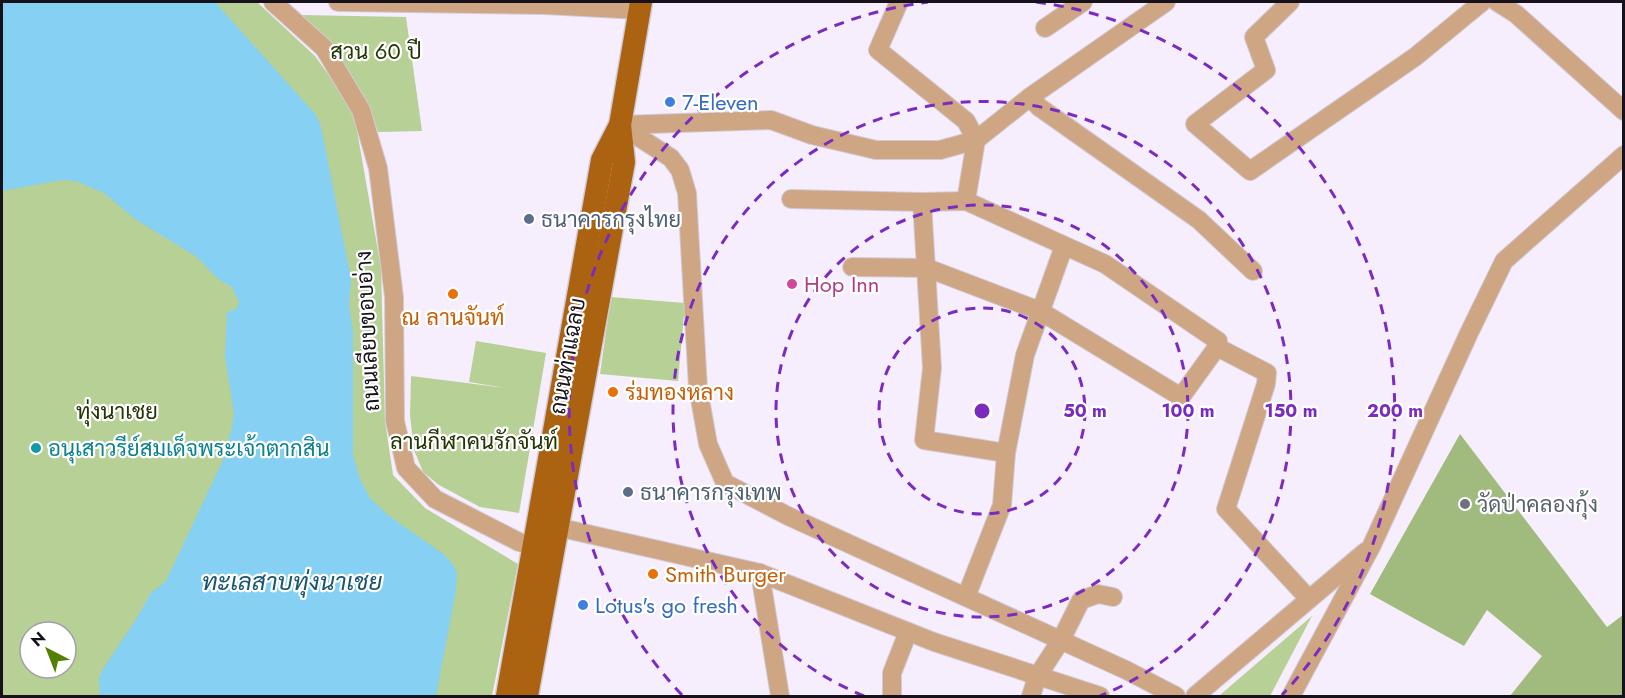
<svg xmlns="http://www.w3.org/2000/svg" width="1625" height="698" viewBox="0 0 1625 698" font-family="Jost,Sarabun,sans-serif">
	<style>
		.green { fill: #b6d095; fill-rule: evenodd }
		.forest { fill: #a0bb7d }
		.water { fill: #85d0f3 }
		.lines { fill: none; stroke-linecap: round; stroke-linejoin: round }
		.minor-casing { stroke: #d2cbd8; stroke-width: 20 }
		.major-casing { stroke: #d2cbd8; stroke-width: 25 }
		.minor { stroke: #cfa684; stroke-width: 18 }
		.major { stroke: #ac6311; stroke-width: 22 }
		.ring { fill: none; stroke: #7b2cbf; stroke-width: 3; stroke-dasharray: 10 8 }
		.shop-dot { fill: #3f7fe0; stroke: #fff; stroke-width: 2 }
		.service-dot { fill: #5c6f8a; stroke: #fff; stroke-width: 2 }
		.hotel-dot { fill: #d1479c; stroke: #fff; stroke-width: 2 }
		.food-dot { fill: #e8710a; stroke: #fff; stroke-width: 2 }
		.culture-dot { fill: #0f9aa8; stroke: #fff; stroke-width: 2 }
		.worship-dot { fill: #6b7280; stroke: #fff; stroke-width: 2 }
		.labels { text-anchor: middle; stroke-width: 4.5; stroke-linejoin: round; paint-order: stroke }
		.park-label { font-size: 22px; fill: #243506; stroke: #fff }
		.shop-label { font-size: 22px; fill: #366cbe; stroke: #fff; text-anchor: start }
		.service-label { font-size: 22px; fill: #4e5e75; stroke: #fff; text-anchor: start }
		.hotel-label { font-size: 22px; fill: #b23c85; stroke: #fff; text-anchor: start }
		.food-label { font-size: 22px; fill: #c56008; stroke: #fff; text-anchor: start }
		.street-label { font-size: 22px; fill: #17111c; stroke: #fff }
		.culture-label { font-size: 22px; fill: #0d838f; stroke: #fff; text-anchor: start }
		.worship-label { font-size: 22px; fill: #5b616d; stroke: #fff; text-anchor: start }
		.water-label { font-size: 24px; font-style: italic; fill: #1a556d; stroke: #fff }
		.centre { fill: #7b2cbf; stroke: #fff; stroke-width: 3 }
		.ring-label { font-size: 18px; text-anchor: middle; font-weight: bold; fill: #7b2cbf; stroke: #fff; stroke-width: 4.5; stroke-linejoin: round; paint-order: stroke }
	</style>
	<rect width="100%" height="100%" fill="#f6eefc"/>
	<g class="green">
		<path d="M2 2H257L315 56 339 89 355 119 381 268 385 421 393 475 425 508 518 564 492 696H2ZM30 632H66V668H30Z"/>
		<polygon points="301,15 406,17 422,131 378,132 369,106 331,44"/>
		<polygon points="611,297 685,303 678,381 600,374"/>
		<polygon points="476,341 546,353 519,513 480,507 439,485 423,472 414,450 410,415 411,376 506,388 469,382"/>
		<polygon points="1312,616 1270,696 1220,695"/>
	</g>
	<polygon class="forest" points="1460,434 1607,627 1623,615 1623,696 1510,696 1542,656 1487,610 1464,646 1370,594"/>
	<polygon class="water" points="2,2 215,2 316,115 321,127 351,279 349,305 353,332 353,455 360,479 370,498 389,516 442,553 453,564 457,573 456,590 436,696 100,696 99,678 103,669 135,621 151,593 166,581 224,458 232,427 234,413 225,357 227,313 237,308 239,302 232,287 218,279 197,257 135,219 104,193 76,181 62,180 2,191"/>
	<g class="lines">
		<defs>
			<g id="minor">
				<polyline points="273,2 324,48 361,110 378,168 394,297 395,421 406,468 435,499 519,542 533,546"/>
				<polyline points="338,2 545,5 639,10"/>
				<polyline points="899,2 878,50 966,121 976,140 966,201"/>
				<polyline points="1290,2 1254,37 1266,70 1195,124 1250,171 1415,57 1482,2"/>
				<polyline points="1497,2 1516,14 1624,111"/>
				<polyline points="1045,28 1083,2"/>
				<polyline points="1030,97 1039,107 1199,220 1253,271"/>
				<polyline points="620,125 671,158 680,170 687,193 698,388 708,444 725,483 788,516 1126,670 1176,696"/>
				<polyline points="620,125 771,120 812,135 876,150 940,150 976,140 1030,97 1166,2"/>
				<polyline points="791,199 922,202 966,201 1105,264 1218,341 1217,347 1267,373 1266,384 1226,509 1309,599"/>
				<polyline points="922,202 932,368 924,440 1006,453"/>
				<polyline points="852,267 927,268 1040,311 1181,397 1217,347"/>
				<polyline points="557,527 760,573 934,642 1100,696"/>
				<polyline points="760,573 780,696"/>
				<polyline points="966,597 1002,505 1006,453 1025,355 1064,246"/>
				<polyline points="892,696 892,673 908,632"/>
				<polyline points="1031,696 1037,677 1061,640 1081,600 1098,594 1113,597"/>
				<polyline points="1195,696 1365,552"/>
				<polyline points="1291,696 1372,545 1469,333 1504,261 1624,155"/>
			</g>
			<g id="major">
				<polyline points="507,696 602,160 620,125"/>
				<polyline points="527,696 624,162 620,125 641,2"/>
			</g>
		</defs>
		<use href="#minor" class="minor-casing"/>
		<use href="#major" class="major-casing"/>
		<use href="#minor" class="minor"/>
		<use href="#major" class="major"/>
	</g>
	<g class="ring">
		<circle cx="982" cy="411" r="103"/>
		<circle cx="982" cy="411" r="206"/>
		<path d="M864 696A309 309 0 1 1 1100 696"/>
		<path d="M682 695A413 413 0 0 1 928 2M1036 2A413 413 0 0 1 1282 695"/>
	</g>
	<g class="shop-dot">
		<circle cx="670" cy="102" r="6"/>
		<circle cx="583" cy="605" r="6"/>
	</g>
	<g class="service-dot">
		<circle cx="529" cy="219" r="6"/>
		<circle cx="628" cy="492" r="6"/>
	</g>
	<circle class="hotel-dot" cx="792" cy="284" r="6"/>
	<g class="food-dot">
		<circle cx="453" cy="294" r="6"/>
		<circle cx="613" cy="392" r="6"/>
		<circle cx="653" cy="574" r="6"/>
	</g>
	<circle class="culture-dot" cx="36" cy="448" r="6"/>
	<circle class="worship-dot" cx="1465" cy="504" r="6"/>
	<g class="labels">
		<g class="park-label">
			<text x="376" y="59">สวน 60 ปี</text>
			<text x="117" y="419">ทุ่งนาเชย</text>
			<text x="474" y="449">ลานกีฬาคนรักจันท์</text>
		</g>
		<g class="shop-label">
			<text x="682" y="110">7-Eleven</text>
			<text x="595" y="613">Lotus's go fresh</text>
		</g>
		<g class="service-label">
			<text x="541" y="227">ธนาคารกรุงไทย</text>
			<text x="640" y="500">ธนาคารกรุงเทพ</text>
		</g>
		<g class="hotel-label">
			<text x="804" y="292">Hop Inn</text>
		</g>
		<g class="food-label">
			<text x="453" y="325" text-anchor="middle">ณ ลานจันท์</text>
			<text x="625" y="400">ร่มทองหลาง</text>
			<text x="665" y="582">Smith Burger</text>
		</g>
		<g class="street-label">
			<text transform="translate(367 331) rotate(-93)" y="8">ถนนเลียบขอบอ่าง</text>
			<text transform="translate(567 356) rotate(-80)" y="8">ถนนท่าแฉลบ</text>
		</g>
		<g class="culture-label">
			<text x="48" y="456">อนุเสาวรีย์สมเด็จพระเจ้าตากสิน</text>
		</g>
		<g class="worship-label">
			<text x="1477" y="512">วัดป่าคลองกุ้ง</text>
		</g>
		<g class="water-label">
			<text x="292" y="590">ทะเลสาบทุ่งนาเชย</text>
		</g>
	</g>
	<circle cx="982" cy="411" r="9" class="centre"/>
	<g class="ring-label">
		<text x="1085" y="417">50 m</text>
		<text x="1188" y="417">100 m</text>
		<text x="1291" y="417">150 m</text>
		<text x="1395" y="417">200 m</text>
	</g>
	<rect width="1625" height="698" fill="none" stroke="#17111c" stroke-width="6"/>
	<g transform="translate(48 650) rotate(318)"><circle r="28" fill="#ffffff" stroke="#a2a0a4" stroke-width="1.5"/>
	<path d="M0-4.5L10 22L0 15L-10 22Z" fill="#537f03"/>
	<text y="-9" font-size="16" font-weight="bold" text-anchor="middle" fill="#17111c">N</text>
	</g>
</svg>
